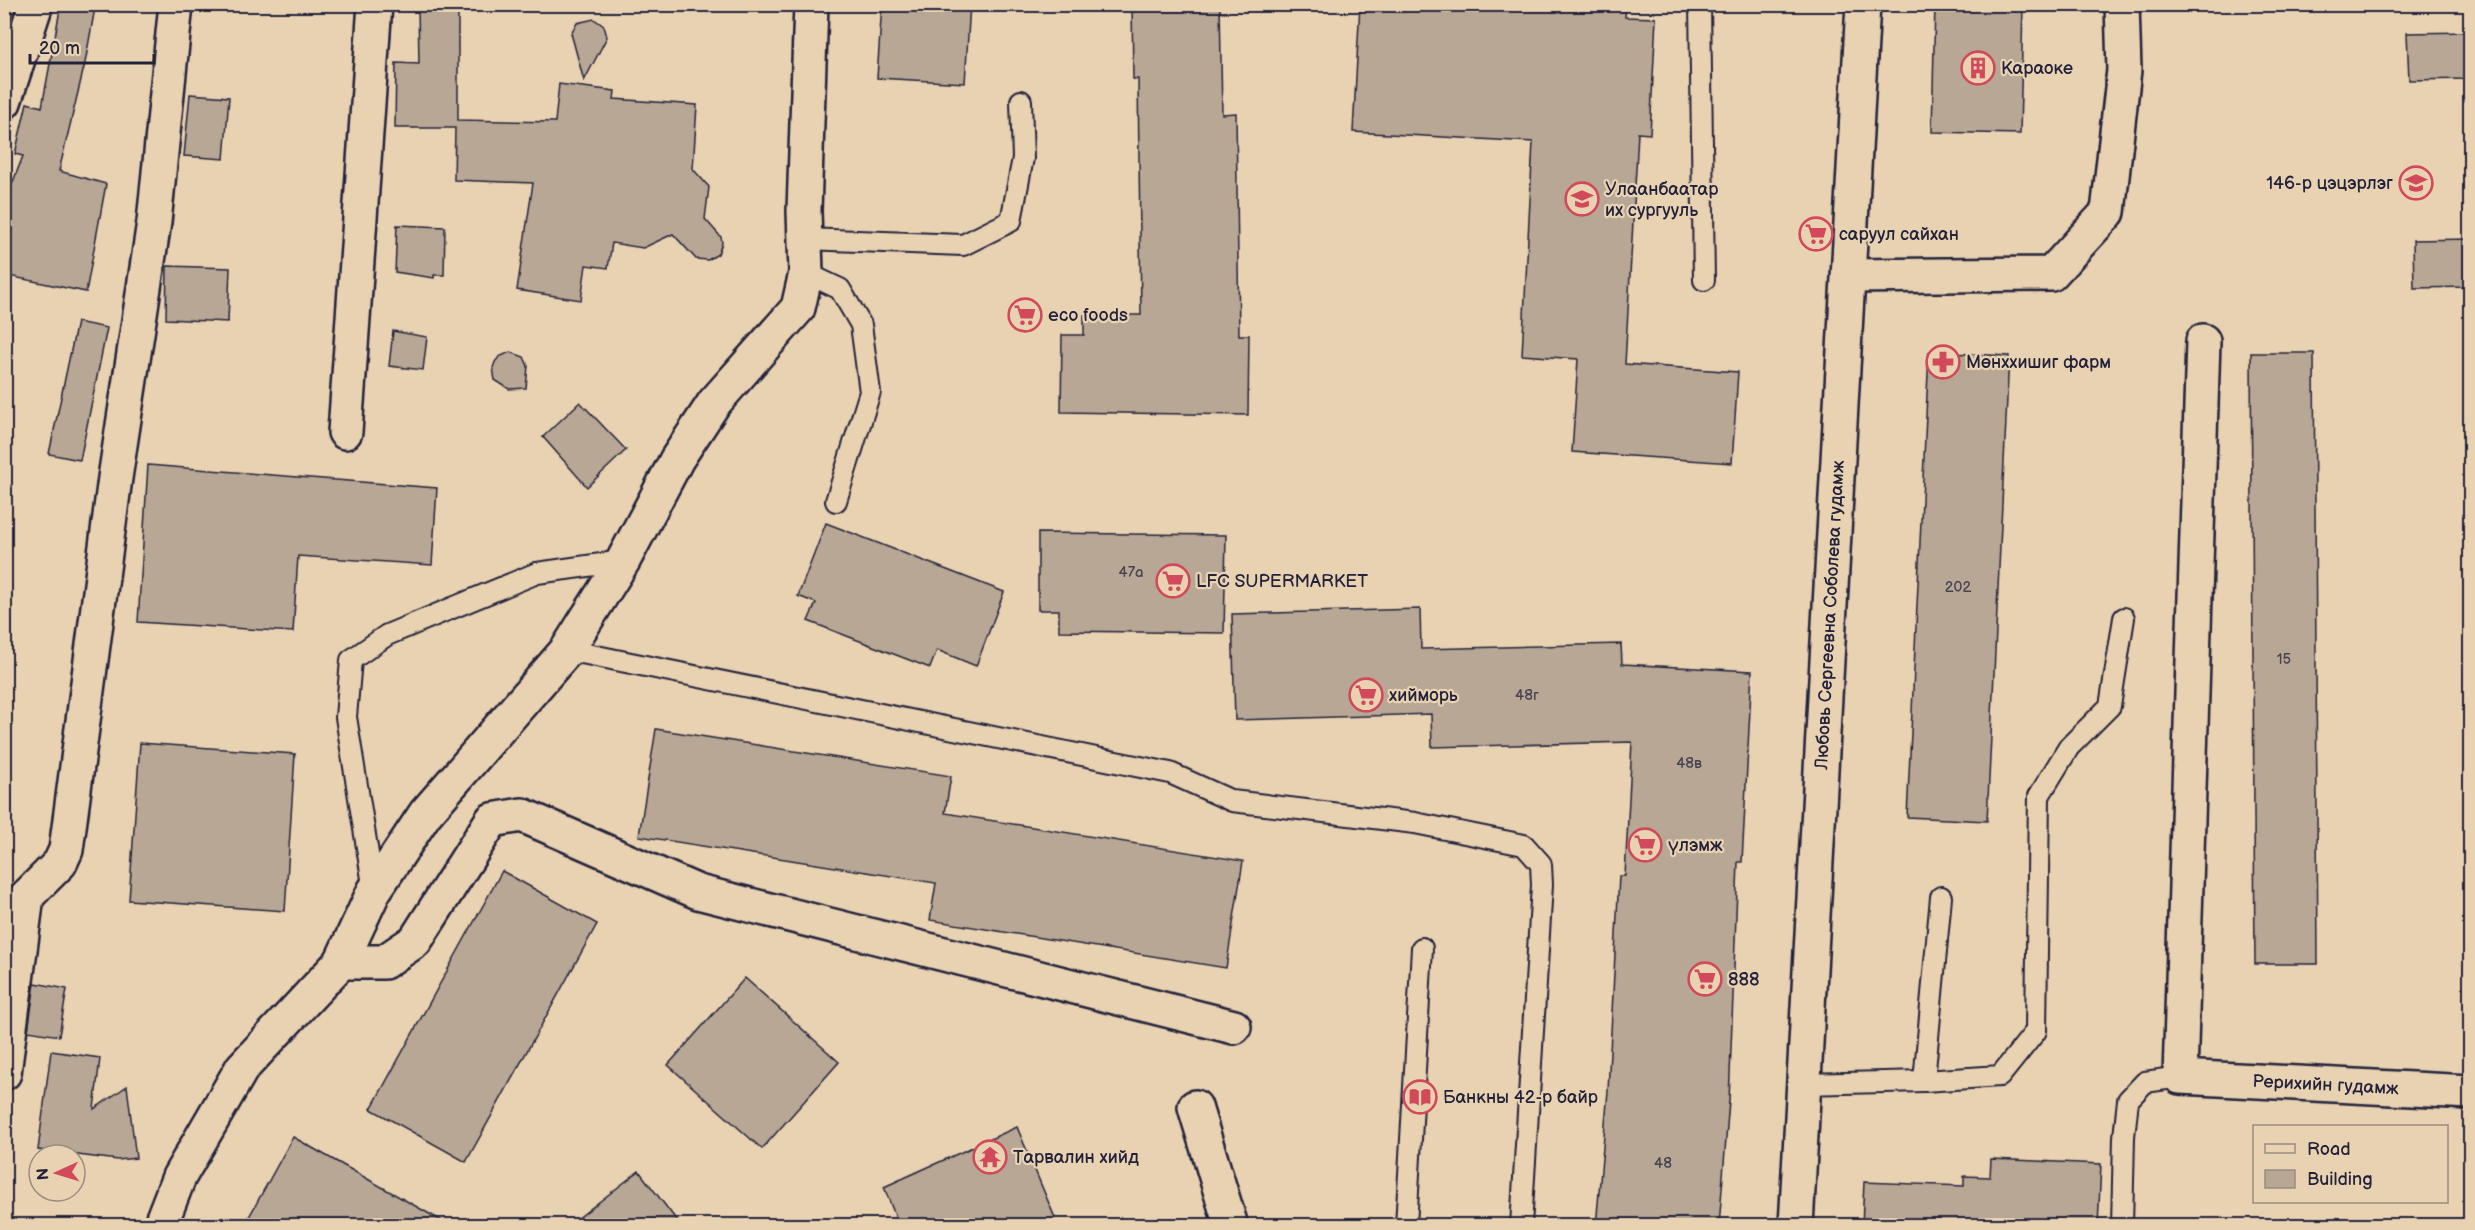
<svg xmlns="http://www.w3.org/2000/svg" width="2475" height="1230" viewBox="0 0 2475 1230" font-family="'Balsamiq Sans',sans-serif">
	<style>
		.building { fill: #b7a794; stroke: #22223b; stroke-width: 1.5 }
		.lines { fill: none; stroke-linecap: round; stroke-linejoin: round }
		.service-casing { stroke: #22223b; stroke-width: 24 }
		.minor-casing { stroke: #22223b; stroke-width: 38 }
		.service { stroke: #e9d2b2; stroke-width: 20 }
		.minor { stroke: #e9d2b2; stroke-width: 33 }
		.labels { text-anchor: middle; stroke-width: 4.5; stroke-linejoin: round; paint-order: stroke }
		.number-label { font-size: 15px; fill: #474351 }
		.poi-label { font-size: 18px; fill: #22223b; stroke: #e9d2b2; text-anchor: start }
		.street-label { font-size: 18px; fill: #22223b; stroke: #e9d2b2 }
	</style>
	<rect width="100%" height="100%" fill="#e9d2b2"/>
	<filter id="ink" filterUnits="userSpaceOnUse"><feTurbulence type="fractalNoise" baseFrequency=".0167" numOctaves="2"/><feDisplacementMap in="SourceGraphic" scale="12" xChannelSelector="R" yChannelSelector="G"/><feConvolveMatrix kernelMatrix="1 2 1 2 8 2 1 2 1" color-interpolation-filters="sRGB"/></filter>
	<g filter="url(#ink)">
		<g class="building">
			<polygon points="61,4 95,8 85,63 59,171 106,184 86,292 4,275 4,205 23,156 15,154 27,103 42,107"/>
			<polygon points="418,4 458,4 458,120 555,122 559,84 615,91 614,99 697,105 693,169 709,187 705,219 721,237 722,243 718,254 708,260 696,259 673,234 643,248 612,243 608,268 586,265 581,300 517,290 533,183 454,180 455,128 395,128 396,63 419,64"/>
			<polygon points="882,4 970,4 965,83 877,78"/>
			<polygon points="1132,4 1220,4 1222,114 1236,113 1239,335 1249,335 1248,415 1061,412 1062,335 1084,335 1084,315 1141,315 1138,79 1133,79"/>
			<polygon points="1360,4 1626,4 1625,17 1656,18 1650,134 1638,133 1625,364 1738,372 1732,463 1572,452 1578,359 1522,355 1533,142 1353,132"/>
			<polygon points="1935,4 2023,4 2020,134 1932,132"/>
			<polygon points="594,19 604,26 607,37 584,81 571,33 577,23"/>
			<polygon points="2470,32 2470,79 2409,80 2407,33"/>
			<polygon points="190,94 229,97 224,159 184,156"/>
			<polygon points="397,225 445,227 444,275 434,275 434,278 395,272"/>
			<polygon points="2470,239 2470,287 2414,288 2413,240"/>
			<polygon points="167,266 230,268 228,322 166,319"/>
			<polygon points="77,322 107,328 80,460 49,454"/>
			<polygon points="393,331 427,337 423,370 389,366"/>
			<polygon points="510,352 524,357 528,366 526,388 509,389 495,380 493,368 495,362 499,357"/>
			<polygon points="1929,352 2009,356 1987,821 1907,817"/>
			<polygon points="2251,353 2314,353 2318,964 2255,964"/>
			<polygon points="580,402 626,450 587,487 543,437"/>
			<polygon points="148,465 437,488 432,565 298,556 293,632 138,622"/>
			<polygon points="826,523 1004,592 976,666 937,650 930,668 808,621 816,603 798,596"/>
			<polygon points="1038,533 1226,535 1224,633 1059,631 1059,610 1038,610"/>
			<polygon points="1420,609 1421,649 1621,644 1622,664 1752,671 1742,862 1738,862 1729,1101 1719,1226 1596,1226 1608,1091 1619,876 1625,876 1632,742 1432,747 1431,714 1235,720 1232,614"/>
			<polygon points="656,729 951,776 945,813 1243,861 1226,968 930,920 936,883 639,836"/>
			<polygon points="140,743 295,754 285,911 129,900"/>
			<polygon points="502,871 597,924 466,1162 371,1109"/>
			<polygon points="745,978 839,1062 762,1149 668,1065"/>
			<polygon points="35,983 67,989 59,1036 28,1031"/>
			<polygon points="51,1051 100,1058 94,1109 127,1086 136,1158 118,1160 38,1150"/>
			<polygon points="1017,1127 1055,1218 1038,1226 899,1226 884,1187"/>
			<polygon points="293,1137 451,1226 244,1226"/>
			<polygon points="1991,1159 2101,1164 2098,1226 1862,1226 1864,1182 1964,1186 1964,1176 1990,1177"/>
			<polygon points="639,1171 681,1226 568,1226"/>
		</g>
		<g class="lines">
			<defs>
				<g id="service">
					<polyline points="1700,4 1704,280"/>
					<polyline points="805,239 963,245 1011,221 1023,158 1021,101"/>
					<polyline points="806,273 840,289 861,325 870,392 836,501"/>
					<polyline points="567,650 1170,773 1232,801 1415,823 1524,845 1541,864 1542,885 1521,1226"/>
					<polyline points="374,891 346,717 351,660 387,635 537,573 623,561"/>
					<polyline points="1924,1081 1941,897"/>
					<polyline points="1804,1084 1924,1081 2000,1076 2036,1031 2039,796 2069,747 2110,706 2124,618"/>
					<polyline points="1406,1226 1422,948"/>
					<polyline points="2122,1226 2124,1137 2128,1100 2145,1082 2180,1077"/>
				</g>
				<g id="minor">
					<polyline points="4,102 36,4"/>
					<polyline points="1849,276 2051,274 2108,212 2124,70 2122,4"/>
					<path id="s1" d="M2203 341 2180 1077 2470 1092"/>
					<polyline points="345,432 375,4"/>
					<polyline points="341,962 384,962 415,941 492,820 522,815 698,892 1234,1027"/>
					<polyline points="4,1073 27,896 60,863 66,850 115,478 154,222 176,4"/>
					<polyline points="1195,1107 1231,1226"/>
					<polyline points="160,1226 179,1177 242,1068 341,962 374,891 425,814 567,650 623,561 677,459 714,403 798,308 806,273 804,211 811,4"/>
					<path id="s2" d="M1796 1226 1863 4"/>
				</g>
			</defs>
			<use href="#service" class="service-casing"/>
			<use href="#minor" class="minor-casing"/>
			<use href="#service" class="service"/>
			<use href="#minor" class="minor"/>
		</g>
	</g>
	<defs>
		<symbol id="building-ring" viewBox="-11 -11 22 22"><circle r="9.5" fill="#e9d2b2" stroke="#d1495b" stroke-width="1.5"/><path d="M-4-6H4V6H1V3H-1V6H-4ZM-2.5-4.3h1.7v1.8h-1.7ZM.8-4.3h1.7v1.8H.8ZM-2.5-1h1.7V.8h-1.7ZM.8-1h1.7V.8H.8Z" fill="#d1495b"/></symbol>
		<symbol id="school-ring" viewBox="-11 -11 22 22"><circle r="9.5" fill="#e9d2b2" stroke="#d1495b" stroke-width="1.5"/><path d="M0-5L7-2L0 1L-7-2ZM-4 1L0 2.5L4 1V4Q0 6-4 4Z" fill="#d1495b"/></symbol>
		<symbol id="university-ring" viewBox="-11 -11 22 22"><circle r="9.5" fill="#e9d2b2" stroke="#d1495b" stroke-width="1.5"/><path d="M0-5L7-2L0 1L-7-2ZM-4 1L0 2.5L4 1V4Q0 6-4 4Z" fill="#d1495b"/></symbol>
		<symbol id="supermarket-ring" viewBox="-11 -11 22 22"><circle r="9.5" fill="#e9d2b2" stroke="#d1495b" stroke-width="1.5"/><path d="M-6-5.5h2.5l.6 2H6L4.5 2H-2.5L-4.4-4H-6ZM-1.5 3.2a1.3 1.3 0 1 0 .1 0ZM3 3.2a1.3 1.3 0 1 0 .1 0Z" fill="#d1495b"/></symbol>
		<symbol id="pharmacy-ring" viewBox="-11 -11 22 22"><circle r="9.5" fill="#e9d2b2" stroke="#d1495b" stroke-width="1.5"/><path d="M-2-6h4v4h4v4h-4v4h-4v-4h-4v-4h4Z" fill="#d1495b"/></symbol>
		<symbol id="library-ring" viewBox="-11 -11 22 22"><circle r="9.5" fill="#e9d2b2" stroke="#d1495b" stroke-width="1.5"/><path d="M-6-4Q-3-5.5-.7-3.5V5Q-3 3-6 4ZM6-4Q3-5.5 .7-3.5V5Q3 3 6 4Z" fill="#d1495b"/></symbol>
		<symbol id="temple-ring" viewBox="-11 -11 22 22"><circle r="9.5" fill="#e9d2b2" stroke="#d1495b" stroke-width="1.5"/><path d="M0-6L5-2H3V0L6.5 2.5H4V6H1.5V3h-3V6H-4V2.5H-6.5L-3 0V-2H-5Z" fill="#d1495b"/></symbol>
	</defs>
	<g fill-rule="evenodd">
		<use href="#building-ring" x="1959" y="49" width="38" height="38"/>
		<use href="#school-ring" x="2397" y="164" width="38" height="38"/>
		<use href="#university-ring" x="1563" y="180" width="38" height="38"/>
		<use href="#supermarket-ring" x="1797" y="215" width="38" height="38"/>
		<use href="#supermarket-ring" x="1006" y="296" width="38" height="38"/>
		<use href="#pharmacy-ring" x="1924" y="343" width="38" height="38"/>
		<use href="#supermarket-ring" x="1154" y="562" width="38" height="38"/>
		<use href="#supermarket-ring" x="1347" y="676" width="38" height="38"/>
		<use href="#supermarket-ring" x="1626" y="826" width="38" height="38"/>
		<use href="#supermarket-ring" x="1686" y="960" width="38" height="38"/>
		<use href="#library-ring" x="1401" y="1078" width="38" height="38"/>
		<use href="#temple-ring" x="971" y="1138" width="38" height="38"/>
	</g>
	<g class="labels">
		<g class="number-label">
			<text x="1131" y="577">47a</text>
			<text x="1958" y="592">202</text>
			<text x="2284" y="664">15</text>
			<text x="1527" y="700">48г</text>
			<text x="1689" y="768">48в</text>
			<text x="1663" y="1168">48</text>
		</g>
		<g class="poi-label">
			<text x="2001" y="74">Караоке</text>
			<text x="2393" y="189" text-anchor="end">146-р цэцэрлэг</text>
			<text x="1605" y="195">Улаанбаатар<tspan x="1605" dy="21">их сургууль</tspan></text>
			<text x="1839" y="240">саруул сайхан</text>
			<text x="1048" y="321">eco foods</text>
			<text x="1966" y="368">Мөнххишиг фарм</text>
			<text x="1196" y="587">LFC SUPERMARKET</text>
			<text x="1389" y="701">хийморь</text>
			<text x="1668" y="851">үлэмж</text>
			<text x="1728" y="985">888</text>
			<text x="1443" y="1103">Банкны 42-р байр</text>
			<text x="1013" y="1163">Тарвалин хийд</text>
		</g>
		<g class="street-label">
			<text dy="6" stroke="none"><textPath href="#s2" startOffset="612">Любовь Сергеевна Соболева гудамж</textPath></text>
			<text dy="6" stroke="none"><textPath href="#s1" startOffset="882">Рерихийн гудамж</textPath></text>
		</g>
	</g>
	<rect width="2475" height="1230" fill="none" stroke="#e9d2b2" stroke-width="24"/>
	<rect x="12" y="12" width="2451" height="1206" fill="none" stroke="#22223b" stroke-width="2" filter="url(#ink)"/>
	<rect x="2253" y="1125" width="195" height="78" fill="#e9d2b2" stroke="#998c82" stroke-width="1.5"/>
	<rect x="2265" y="1144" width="30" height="9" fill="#e9d2b2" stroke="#998c82" stroke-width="1.5"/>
	<text x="2307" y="1155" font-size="18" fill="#22223b">Road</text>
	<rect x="2265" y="1170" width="30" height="18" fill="#b7a794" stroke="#998c82" stroke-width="1.5"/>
	<text x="2307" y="1185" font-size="18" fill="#22223b">Building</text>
	<g transform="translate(57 1173) rotate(266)"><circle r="28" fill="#e9d2b2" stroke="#998c82" stroke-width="1.5"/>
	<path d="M0-4.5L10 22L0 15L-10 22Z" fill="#d1495b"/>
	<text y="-9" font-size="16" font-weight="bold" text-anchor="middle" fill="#22223b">N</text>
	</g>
	<path d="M30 54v9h124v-9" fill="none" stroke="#22223b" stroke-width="3"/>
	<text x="39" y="54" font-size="18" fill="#22223b" stroke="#e9d2b2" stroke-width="4.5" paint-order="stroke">20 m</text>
</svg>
